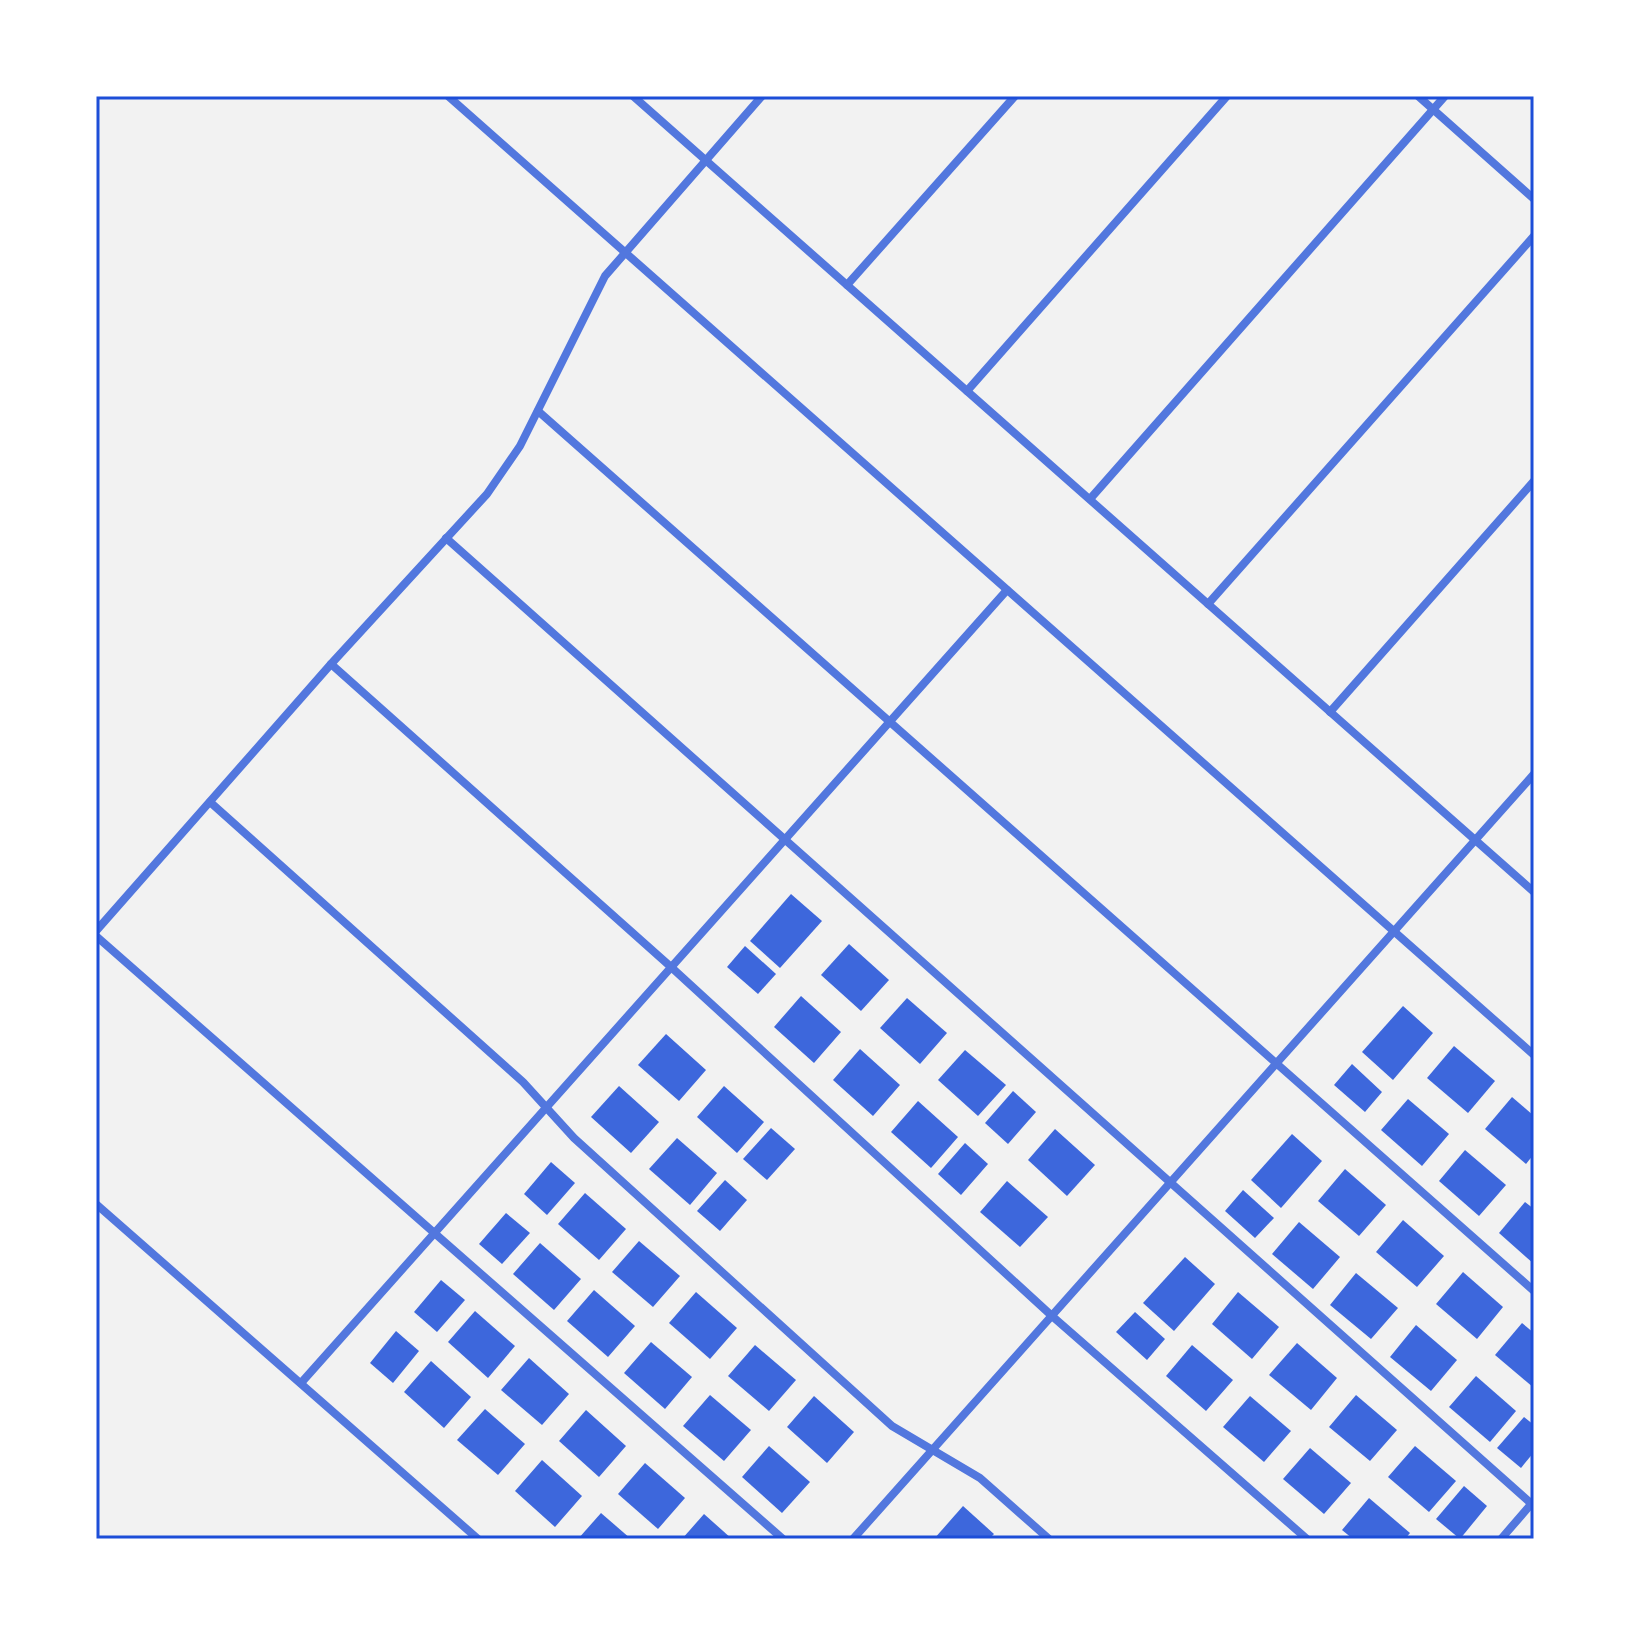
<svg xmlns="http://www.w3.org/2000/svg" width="1630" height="1635" viewBox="0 0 1630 1635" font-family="'Sofia Sans Condensed',sans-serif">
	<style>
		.building { fill: #3d67dc }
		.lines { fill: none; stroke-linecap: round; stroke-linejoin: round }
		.minor { stroke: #5277de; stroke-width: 8 }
		.neatline { fill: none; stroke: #1d4ed8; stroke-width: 3 }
	</style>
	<rect width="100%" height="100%" fill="#f2f2f2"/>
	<g class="building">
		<polygon points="791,894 822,921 780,968 750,941"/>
		<polygon points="849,944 889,980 861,1011 821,975"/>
		<polygon points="745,946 776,974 758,994 727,967"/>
		<polygon points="801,996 841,1032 814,1063 774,1027"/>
		<polygon points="907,998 947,1033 920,1064 880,1028"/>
		<polygon points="1403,1006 1433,1033 1393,1080 1362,1052"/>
		<polygon points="666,1034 706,1070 679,1101 638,1065"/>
		<polygon points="1454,1046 1495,1081 1468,1113 1427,1078"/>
		<polygon points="860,1049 900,1085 873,1116 833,1080"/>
		<polygon points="965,1050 1006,1085 978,1116 938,1080"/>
		<polygon points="1352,1064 1382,1092 1365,1112 1334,1085"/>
		<polygon points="619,1086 659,1122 631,1153 591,1117"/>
		<polygon points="724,1086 764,1122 737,1153 697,1117"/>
		<polygon points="1013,1091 1036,1112 1008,1144 985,1123"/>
		<polygon points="1512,1097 1534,1116 1534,1154 1526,1164 1485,1129"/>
		<polygon points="1408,1099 1449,1134 1422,1166 1381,1130"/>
		<polygon points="918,1101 958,1137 931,1168 891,1132"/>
		<polygon points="771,1128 795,1149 767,1180 743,1159"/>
		<polygon points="1055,1129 1095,1165 1067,1196 1028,1160"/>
		<polygon points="1292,1134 1322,1161 1281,1208 1251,1180"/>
		<polygon points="677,1138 717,1173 690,1205 649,1169"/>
		<polygon points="965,1143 988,1164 961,1195 938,1174"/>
		<polygon points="1465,1150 1506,1185 1479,1216 1439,1181"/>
		<polygon points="551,1162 575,1183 547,1215 524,1194"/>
		<polygon points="1345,1169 1386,1205 1359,1236 1318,1201"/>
		<polygon points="725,1180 747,1200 720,1231 697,1211"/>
		<polygon points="1007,1181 1048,1217 1020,1247 980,1212"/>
		<polygon points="1243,1190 1274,1218 1255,1238 1225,1211"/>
		<polygon points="585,1193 626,1229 599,1260 558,1224"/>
		<polygon points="1525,1202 1534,1209 1534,1264 1499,1233"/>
		<polygon points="506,1213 530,1233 502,1264 479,1244"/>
		<polygon points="1403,1220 1444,1256 1417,1287 1376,1252"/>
		<polygon points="1299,1222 1340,1257 1313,1289 1272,1254"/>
		<polygon points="639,1241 680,1276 653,1307 612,1272"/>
		<polygon points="540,1243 581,1279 554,1310 513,1274"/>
		<polygon points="1185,1257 1215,1284 1174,1331 1143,1303"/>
		<polygon points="1463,1272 1503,1307 1477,1339 1436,1304"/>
		<polygon points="1356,1273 1398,1308 1371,1339 1330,1305"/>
		<polygon points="441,1280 465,1300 437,1332 414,1312"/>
		<polygon points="594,1290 635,1326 608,1357 567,1321"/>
		<polygon points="696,1292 737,1328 710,1359 669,1323"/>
		<polygon points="1238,1292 1279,1327 1252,1359 1212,1324"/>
		<polygon points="475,1311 515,1346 488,1378 448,1342"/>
		<polygon points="1135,1312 1165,1339 1147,1360 1116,1332"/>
		<polygon points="1522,1323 1534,1333 1534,1388 1495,1355"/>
		<polygon points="1416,1325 1457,1360 1431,1391 1390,1357"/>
		<polygon points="396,1331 419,1351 393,1383 370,1363"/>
		<polygon points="651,1342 692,1377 665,1409 624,1373"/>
		<polygon points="1297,1343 1337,1378 1311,1410 1269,1375"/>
		<polygon points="755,1345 796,1380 769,1411 728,1376"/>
		<polygon points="1192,1345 1233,1380 1206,1411 1166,1376"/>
		<polygon points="529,1358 569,1394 542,1425 501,1390"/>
		<polygon points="431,1361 471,1397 444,1428 404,1392"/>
		<polygon points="1476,1376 1516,1411 1490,1442 1449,1407"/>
		<polygon points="710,1395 751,1430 724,1461 683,1426"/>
		<polygon points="1356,1395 1397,1430 1370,1461 1329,1427"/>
		<polygon points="814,1396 854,1432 827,1463 787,1427"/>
		<polygon points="1250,1396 1291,1431 1264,1462 1223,1427"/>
		<polygon points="485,1409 525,1444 498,1475 457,1440"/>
		<polygon points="586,1410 626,1446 599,1477 559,1441"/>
		<polygon points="1524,1417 1534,1425 1534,1452 1521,1468 1497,1448"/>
		<polygon points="769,1446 810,1482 782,1513 742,1477"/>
		<polygon points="1415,1446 1456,1481 1429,1512 1388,1477"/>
		<polygon points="1310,1448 1351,1483 1324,1514 1283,1479"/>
		<polygon points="542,1460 582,1496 555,1527 515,1491"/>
		<polygon points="645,1463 685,1498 658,1529 618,1494"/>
		<polygon points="1464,1486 1487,1506 1460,1539 1436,1519"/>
		<polygon points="1369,1498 1410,1533 1405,1539 1353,1539 1342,1530"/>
		<polygon points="963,1506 994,1534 989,1539 934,1539"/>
		<polygon points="601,1513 631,1539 578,1539"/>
		<polygon points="704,1514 732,1539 682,1539"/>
	</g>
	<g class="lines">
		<g class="minor">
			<polyline points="448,96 1534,1055"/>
			<polyline points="633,96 1534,892"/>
			<polyline points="1418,96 1534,199"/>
			<polyline points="847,285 1015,96"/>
			<polyline points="967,391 1227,96"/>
			<polyline points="538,411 1534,1291"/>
			<polyline points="1090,499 1445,96"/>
			<polyline points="446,538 1534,1506"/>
			<polyline points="1208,604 1534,236"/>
			<polyline points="331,664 671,967 1052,1316 1307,1539"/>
			<polyline points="1330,712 1534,481"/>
			<polyline points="210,802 523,1082 574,1138 892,1426 980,1478 1049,1539"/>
			<polyline points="96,931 331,664 487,494 520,446 605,276 762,96"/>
			<polyline points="96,936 783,1539"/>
			<polyline points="96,1204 478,1539"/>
			<polyline points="301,1383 1007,590"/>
			<polyline points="853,1539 1534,774"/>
			<polyline points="1501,1539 1533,1502"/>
		</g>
	</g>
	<rect width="1630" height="1635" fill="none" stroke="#ffffff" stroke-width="196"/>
	<rect x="98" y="98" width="1434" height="1439" class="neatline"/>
</svg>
